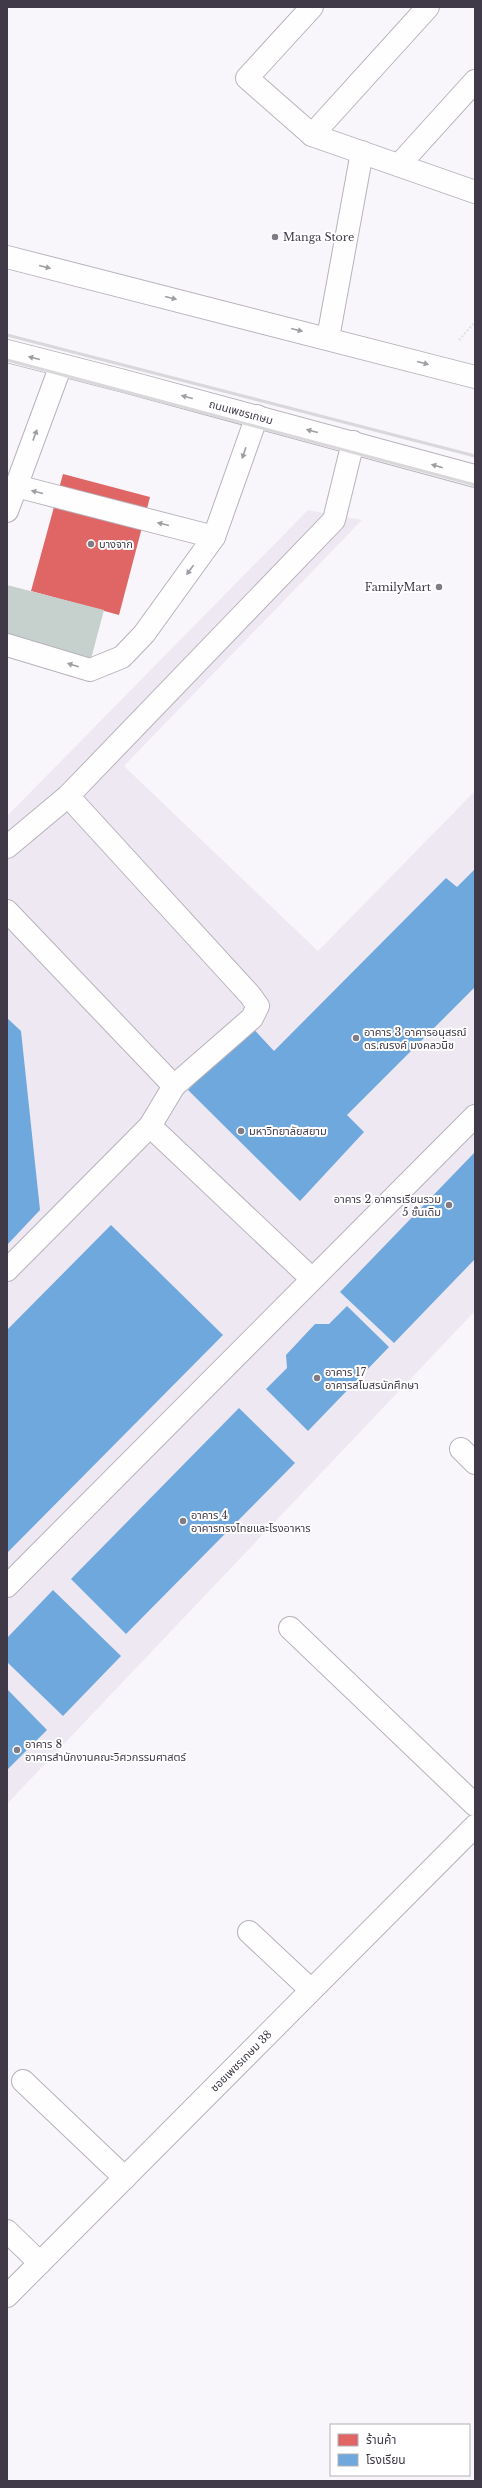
<svg xmlns="http://www.w3.org/2000/svg" width="482" height="2488" viewBox="0 0 482 2488" font-family="'Libre Baskerville','Noto Sans Thai',serif">
	<style>
		.built { fill: #eee8f3 }
		.shops { fill: #e06666 }
		.schools { fill: #6fa8dc }
		.building { fill: #c6d1cd }
		.lines { fill: none; stroke-linecap: round; stroke-linejoin: round }
		.minor-casing { stroke: #b7b2bb; stroke-width: 24 }
		.major-casing { stroke: #b7b2bb; stroke-width: 24 }
		.path { stroke: #e3e2e4; stroke-width: 2.5; stroke-dasharray: 2 2; stroke-linecap: butt }
		.minor { stroke: #fefefe; stroke-width: 22 }
		.major { stroke: #fefefe; stroke-width: 22 }
		.rail { stroke: #d9d7da; stroke-width: 3 }
		.oneway { fill: #9f9ca2 }
		.poi-dot { fill: #817b86; stroke: #fff; stroke-width: 1.5 }
		.labels { text-anchor: middle; stroke-width: 4; stroke-linejoin: round; paint-order: stroke }
		.poi-label { font-size: 11px; fill: #403947; stroke: #fff; text-anchor: start }
		.street-label { font-size: 11px; fill: #403947; stroke: #fff }
	</style>
	<rect width="100%" height="100%" fill="#f9f6fb"/>
	<polygon class="built" points="308,510 362,520 124,766 318,951 475,791 475,1311 7,1804 7,816"/>
	<polygon class="shops" points="63,474 150,497 119,615 31,591"/>
	<g class="schools">
		<polygon points="475,869 475,987 347,1115 364,1132 300,1201 188,1090 249,1024 274,1051 446,878 457,887"/>
		<polygon points="7,1018 21,1031 40,1210 7,1245"/>
		<polygon points="475,1152 475,1259 394,1343 340,1292"/>
		<polygon points="111,1225 223,1335 7,1553 7,1330"/>
		<polygon points="347,1306 389,1347 308,1431 266,1389 287,1368 286,1355 315,1324 329,1324"/>
		<polygon points="239,1408 295,1463 126,1634 71,1579"/>
		<polygon points="53,1590 121,1656 63,1716 7,1662 7,1638"/>
		<polygon points="7,1689 47,1730 7,1770"/>
	</g>
	<polygon class="building" points="7,585 104,610 91,659 7,637"/>
	<g class="lines">
		<defs>
			<g id="minor">
				<polyline points="312,7 247,78 312,135 475,192"/>
				<polyline points="312,135 428,7"/>
				<polyline points="399,165 475,81"/>
				<polyline points="328,338 362,152"/>
				<polyline points="16,486 214,537"/>
				<polyline points="7,511 61,365"/>
				<polyline points="7,645 90,670 122,657 144,634 214,537 257,416"/>
				<polyline points="7,847 68,796 334,520 353,442"/>
				<polyline points="7,911 174,1086 252,1018 258,1006 250,995 68,796"/>
				<polyline points="174,1086 150,1126 312,1279"/>
				<polyline points="7,1270 150,1126"/>
				<polyline points="461,1449 475,1463"/>
				<polyline points="7,1586 475,1116"/>
				<polyline points="290,1628 475,1805"/>
				<polyline points="249,1932 311,1990"/>
				<polyline points="23,2081 125,2178"/>
				<polyline points="7,2231 40,2263"/>
				<polyline points="7,2296 475,1826"/>
			</g>
			<g id="major">
				<polyline points="7,257 475,377"/>
				<polyline points="7,351 124,381 475,476"/>
			</g>
		</defs>
		<use href="#minor" class="minor-casing"/>
		<use href="#major" class="major-casing"/>
		<polyline class="path" points="459,340 475,322"/>
		<use href="#minor" class="minor"/>
		<use href="#major" class="major"/>
		<g class="rail">
			<polyline points="7,335 475,456"/>
			<polyline points="7,360 475,485"/>
		</g>
	</g>
	<defs><path id="oneway-solid" d="M-6-.8H1V-3.2L6.5 0L1 3.2V.8H-6Z"/></defs>
	<g class="oneway">
		<use href="#oneway-solid" transform="translate(45 267) rotate(14)"/>
		<use href="#oneway-solid" transform="translate(171 298) rotate(14)"/>
		<use href="#oneway-solid" transform="translate(297 330) rotate(14)"/>
		<use href="#oneway-solid" transform="translate(34 358) rotate(-166)"/>
		<use href="#oneway-solid" transform="translate(423 363) rotate(15)"/>
		<use href="#oneway-solid" transform="translate(187 397) rotate(-165)"/>
		<use href="#oneway-solid" transform="translate(312 431) rotate(-165)"/>
		<use href="#oneway-solid" transform="translate(35 435) rotate(-70)"/>
		<use href="#oneway-solid" transform="translate(244 453) rotate(109)"/>
		<use href="#oneway-solid" transform="translate(437 466) rotate(-164)"/>
		<use href="#oneway-solid" transform="translate(37 492) rotate(-166)"/>
		<use href="#oneway-solid" transform="translate(163 524) rotate(-166)"/>
		<use href="#oneway-solid" transform="translate(190 570) rotate(126)"/>
		<use href="#oneway-solid" transform="translate(73 665) rotate(-163)"/>
	</g>
	<g class="poi-dot">
		<circle cx="275" cy="237" r="4"/>
		<circle cx="91" cy="544" r="4"/>
		<circle cx="439" cy="587" r="4"/>
		<circle cx="356" cy="1038" r="4"/>
		<circle cx="241" cy="1131" r="4"/>
		<circle cx="449" cy="1205" r="4"/>
		<circle cx="317" cy="1378" r="4"/>
		<circle cx="183" cy="1521" r="4"/>
		<circle cx="17" cy="1750" r="4"/>
	</g>
	<g class="labels">
		<g class="poi-label">
			<text x="283" y="241">Manga Store</text>
			<text x="99" y="548">บางจาก</text>
			<text x="431" y="591" text-anchor="end">FamilyMart</text>
			<text x="364" y="1036">อาคาร 3 อาคารอนุสรณ์<tspan x="364" dy="13">ดร.ณรงค์ มงคลวนิช</tspan></text>
			<text x="249" y="1135">มหาวิทยาลัยสยาม</text>
			<text x="441" y="1203" text-anchor="end">อาคาร 2 อาคารเรียนรวม<tspan x="441" dy="13">5 ชั้นเดิม</tspan></text>
			<text x="325" y="1376">อาคาร 17<tspan x="325" dy="13">อาคารสโมสรนักศึกษา</tspan></text>
			<text x="191" y="1519">อาคาร 4<tspan x="191" dy="13">อาคารทรงไทยและโรงอาหาร</tspan></text>
			<text x="25" y="1748">อาคาร 8<tspan x="25" dy="13">อาคารสำนักงานคณะวิศวกรรมศาสตร์</tspan></text>
		</g>
		<g class="street-label">
			<text transform="translate(241 412) rotate(15)" y="4">ถนนเพชรเกษม</text>
			<text transform="translate(241 2061) rotate(-45)" y="4">ซอยเพชรเกษม 38</text>
		</g>
	</g>
	<rect width="482" height="2488" fill="none" stroke="#403947" stroke-width="16"/>
	<rect x="330" y="2424" width="140" height="52" fill="#ffffff" stroke="#b3b0b5"/>
	<rect x="338" y="2434" width="20" height="12" fill="#e06666" stroke="#b3b0b5"/>
	<text x="366" y="2444" font-size="12" fill="#403947">ร้านค้า</text>
	<rect x="338" y="2454" width="20" height="12" fill="#6fa8dc" stroke="#b3b0b5"/>
	<text x="366" y="2464" font-size="12" fill="#403947">โรงเรียน</text>
</svg>
